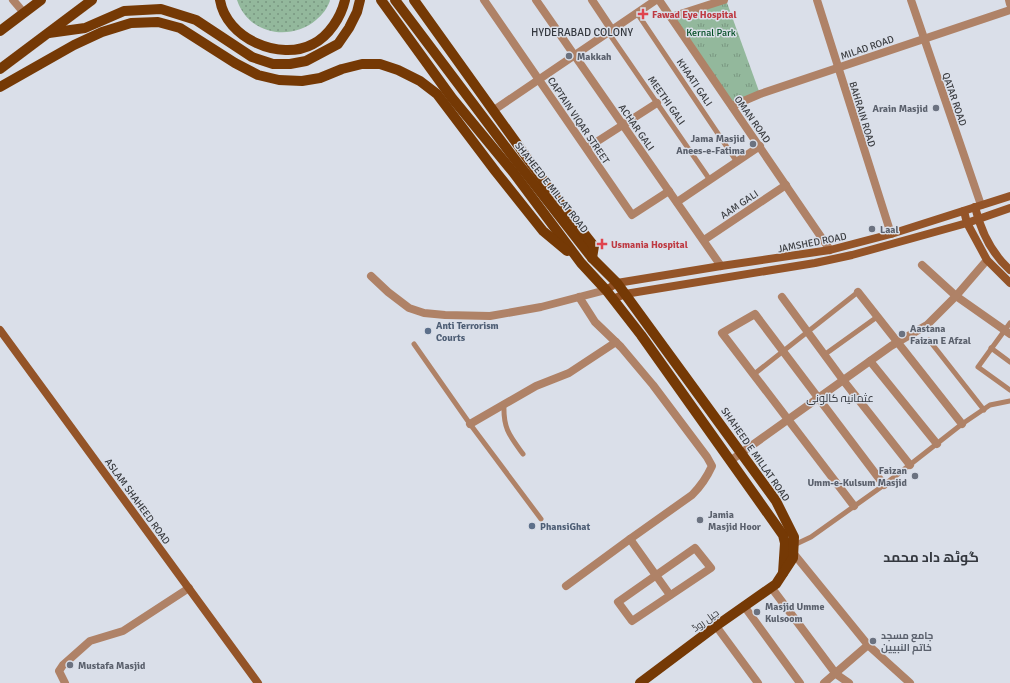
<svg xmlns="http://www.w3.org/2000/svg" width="1010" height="683" viewBox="0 0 1010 683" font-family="Signika,Cairo,sans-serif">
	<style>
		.grass { fill: url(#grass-dots) }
		.park { fill: url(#park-tufts) }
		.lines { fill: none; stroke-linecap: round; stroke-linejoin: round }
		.lane { stroke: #af8267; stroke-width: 5 }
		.street { stroke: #af8267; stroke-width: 8 }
		.secondary { stroke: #945428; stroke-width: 8 }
		.primary { stroke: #753905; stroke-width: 10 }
		.health-dot { fill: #e0444e; stroke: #dadfe9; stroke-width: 1.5 }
		.worship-dot { fill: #6b7280; stroke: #dadfe9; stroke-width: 1.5 }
		.service-dot { fill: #5c6f8a; stroke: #dadfe9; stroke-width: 1.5 }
		.labels { text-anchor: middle; stroke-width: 3; stroke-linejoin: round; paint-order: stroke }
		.health-label { font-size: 10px; font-weight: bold; fill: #be3a42; stroke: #dadfe9; text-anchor: start }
		.park-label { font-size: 10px; fill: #004c23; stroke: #dadfe9 }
		.street-label { font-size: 10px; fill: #393b3f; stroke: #dadfe9 }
		.worship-label { font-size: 10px; font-weight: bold; fill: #5b616d; stroke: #dadfe9; text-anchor: start }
		.service-label { font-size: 10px; font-weight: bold; fill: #4e5e75; stroke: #dadfe9; text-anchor: start }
		.neighbourhood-label { font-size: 11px; fill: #34383f; stroke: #dadfe9 }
		.district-label { font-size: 14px; font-weight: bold; fill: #34383f; stroke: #dadfe9 }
	</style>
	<defs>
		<pattern id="grass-dots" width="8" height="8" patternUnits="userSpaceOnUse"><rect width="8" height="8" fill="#93b89c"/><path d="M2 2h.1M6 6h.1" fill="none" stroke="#799781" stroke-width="1.8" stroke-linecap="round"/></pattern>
		<pattern id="park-tufts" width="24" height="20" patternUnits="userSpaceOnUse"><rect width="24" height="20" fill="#93b89c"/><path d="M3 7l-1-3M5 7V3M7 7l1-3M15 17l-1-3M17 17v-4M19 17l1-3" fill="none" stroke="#799781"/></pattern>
	</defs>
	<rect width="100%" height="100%" fill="#dadfe9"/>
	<path class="grass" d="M237 0H330C328 8 322 15 316 20 290 42 248 34 237 0Z"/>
	<polygon class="park" points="726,0 760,94 732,106 671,17"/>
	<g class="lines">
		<g class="lane">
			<polyline points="637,13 737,162"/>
			<polyline points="608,32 710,180"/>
			<polyline points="1010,323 978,367 1010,390"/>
			<polyline points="929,340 984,410"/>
			<polyline points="414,344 470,424 541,519"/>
			<polyline points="991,348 1010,362"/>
			<polyline points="824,355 877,317"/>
			<polyline points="753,375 858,292"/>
			<path d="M504 404C503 428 509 435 523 454"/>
			<polyline points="794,545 811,537 884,485 962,424 990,405 1010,401"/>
		</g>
		<g class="street">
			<polyline points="13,0 24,13"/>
			<polyline points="484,0 632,215 669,191"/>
			<polyline points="536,0 721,266"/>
			<polyline points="592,0 612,30"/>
			<polyline points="659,0 830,250"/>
			<polyline points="817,0 891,234"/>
			<polyline points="911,0 981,205"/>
			<polyline points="1009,0 1010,4"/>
			<polyline points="671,17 724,0"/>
			<polyline points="732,106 760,94 1010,10"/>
			<polyline points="494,110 656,0"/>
			<polyline points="587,148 657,103"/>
			<polyline points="677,202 760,146"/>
			<polyline points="704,240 786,185"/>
			<polyline points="922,265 956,296 1010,334"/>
			<polyline points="371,276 388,292 409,308 424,313 445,315 490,316 541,307 606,290"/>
			<polyline points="858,292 962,424"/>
			<path d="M579 297 595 322 621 347 653 385 707 457 712 466C707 477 701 486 692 495L630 539"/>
			<polyline points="782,297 843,380 910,465"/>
			<polyline points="870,361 937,444"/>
			<polyline points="470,424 536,386 569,373 616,342"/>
			<polyline points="730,461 891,346 927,325 956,296 987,260"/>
			<polyline points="854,506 722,333 755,314 884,485"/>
			<polygon points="695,548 711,568 632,621 618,602"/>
			<polyline points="794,554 868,645 910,683"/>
			<polyline points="566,586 630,539 670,595"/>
			<polyline points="771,587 836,674 849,683"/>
			<polyline points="744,606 800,683"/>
			<polyline points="716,626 758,683"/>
			<polyline points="65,683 59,671 63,665 90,641 123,631 189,588"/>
			<polyline points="824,683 868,645"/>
		</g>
		<g class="secondary">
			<path d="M975 207C981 232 991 253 1010 270"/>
			<polyline points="964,211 967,223 987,260 1010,283"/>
			<polyline points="606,290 617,283 721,266 830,250 891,234 1010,196"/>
			<polyline points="613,299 625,294 815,263 852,255 967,223 1010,208"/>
			<polyline points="0,330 258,683"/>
		</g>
		<g class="primary">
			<path d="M220 0C226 38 280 62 313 44 329 36 341 17 345 0"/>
			<polyline points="381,0 452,98 513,172 581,263 606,290 641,335 783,535 785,543 783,573"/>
			<polyline points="395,0 514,158 592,258 617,283 776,501 794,537 793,558 776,584 716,626 640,683"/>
			<polyline points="414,0 553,194 594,246 592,258"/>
			<polyline points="0,31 41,0"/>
			<polyline points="49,33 85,28 124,11 161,9 196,20 252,57 273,64 290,64 306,61 338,44 349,28 357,12 360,0"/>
			<polyline points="0,69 92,0"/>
			<polyline points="0,87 74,45 102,32 131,23 158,22 180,28 235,63 258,75 279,80 302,81 320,78 342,69 362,64 380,64 398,70 420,81 437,94 496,172 543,231 567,251"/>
		</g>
	</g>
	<g class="health-dot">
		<path d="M641 8h4v4h4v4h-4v4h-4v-4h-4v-4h4z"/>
		<path d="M600 238h4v4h4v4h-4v4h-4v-4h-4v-4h4z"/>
	</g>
	<g class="worship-dot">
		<circle cx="569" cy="56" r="4"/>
		<circle cx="936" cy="108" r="4"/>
		<circle cx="753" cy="144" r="4"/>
		<circle cx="872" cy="229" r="4"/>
		<circle cx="902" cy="334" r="4"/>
		<circle cx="915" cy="476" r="4"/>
		<circle cx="700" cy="520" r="4"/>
		<circle cx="757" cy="612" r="4"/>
		<circle cx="873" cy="641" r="4"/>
		<circle cx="70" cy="665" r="4"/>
	</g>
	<g class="service-dot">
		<circle cx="428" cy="331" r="4"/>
		<circle cx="532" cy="526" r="4"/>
	</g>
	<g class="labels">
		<g class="health-label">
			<text x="652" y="18">Fawad Eye Hospital</text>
			<text x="611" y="248">Usmania Hospital</text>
		</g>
		<g class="park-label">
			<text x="711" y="36">Kernal Park</text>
		</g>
		<g class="street-label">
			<text transform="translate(867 47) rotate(-19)" y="4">MILAD ROAD</text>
			<text transform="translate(695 82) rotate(56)" y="4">KHAATI GALI</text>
			<text transform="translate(955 99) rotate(71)" y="4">QATAR ROAD</text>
			<text transform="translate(667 100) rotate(55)" y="4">MEETHI GALI</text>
			<text transform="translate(863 114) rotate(73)" y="4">BAHRAIN ROAD</text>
			<text transform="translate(753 119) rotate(55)" y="4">OMAN ROAD</text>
			<text transform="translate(579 120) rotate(56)" y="4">CAPTAIN VIQAR STREET</text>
			<text transform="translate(637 127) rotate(55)" y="4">ACHAR GALI</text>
			<text transform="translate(552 187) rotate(52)" y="4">SHAHEED E MILLAT ROAD</text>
			<text transform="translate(739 204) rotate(-34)" y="4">AAM GALI</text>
			<text transform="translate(812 242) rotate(-11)" y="4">JAMSHED ROAD</text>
			<text transform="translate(756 454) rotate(55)" y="4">SHAHEED E MILLAT ROAD</text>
			<text transform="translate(138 501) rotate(54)" y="4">ASLAM SHAHEED ROAD</text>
			<text transform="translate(705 620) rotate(-36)" y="4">جیل روڈ</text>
		</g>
		<g class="worship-label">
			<text x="577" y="60">Makkah</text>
			<text x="928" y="112" text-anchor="end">Arain Masjid</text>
			<text x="745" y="142" text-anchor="end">Jama Masjid<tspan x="745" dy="12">Anees-e-Fatima</tspan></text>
			<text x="880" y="233">Laal</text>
			<text x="910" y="332">Aastana<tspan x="910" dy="12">Faizan E Afzal</tspan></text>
			<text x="907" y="474" text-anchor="end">Faizan<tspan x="907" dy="12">Umm-e-Kulsum Masjid</tspan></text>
			<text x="708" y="518">Jamia<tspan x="708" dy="12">Masjid Hoor</tspan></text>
			<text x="765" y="610">Masjid Umme<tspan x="765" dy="12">Kulsoom</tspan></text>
			<text x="881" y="639">جامع مسجد<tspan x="881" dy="12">خاتم النبیین</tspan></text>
			<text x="78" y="669">Mustafa Masjid</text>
		</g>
		<g class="service-label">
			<text x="436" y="329">Anti Terrorism<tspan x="436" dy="12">Courts</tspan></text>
			<text x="540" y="530">PhansiGhat</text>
		</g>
		<g class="neighbourhood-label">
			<text x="582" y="36">HYDERABAD COLONY</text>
			<text x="840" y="402">عثمانیہ کالونی</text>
		</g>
		<g class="district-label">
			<text x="931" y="562">گوٹھ داد محمد</text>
		</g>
	</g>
</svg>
